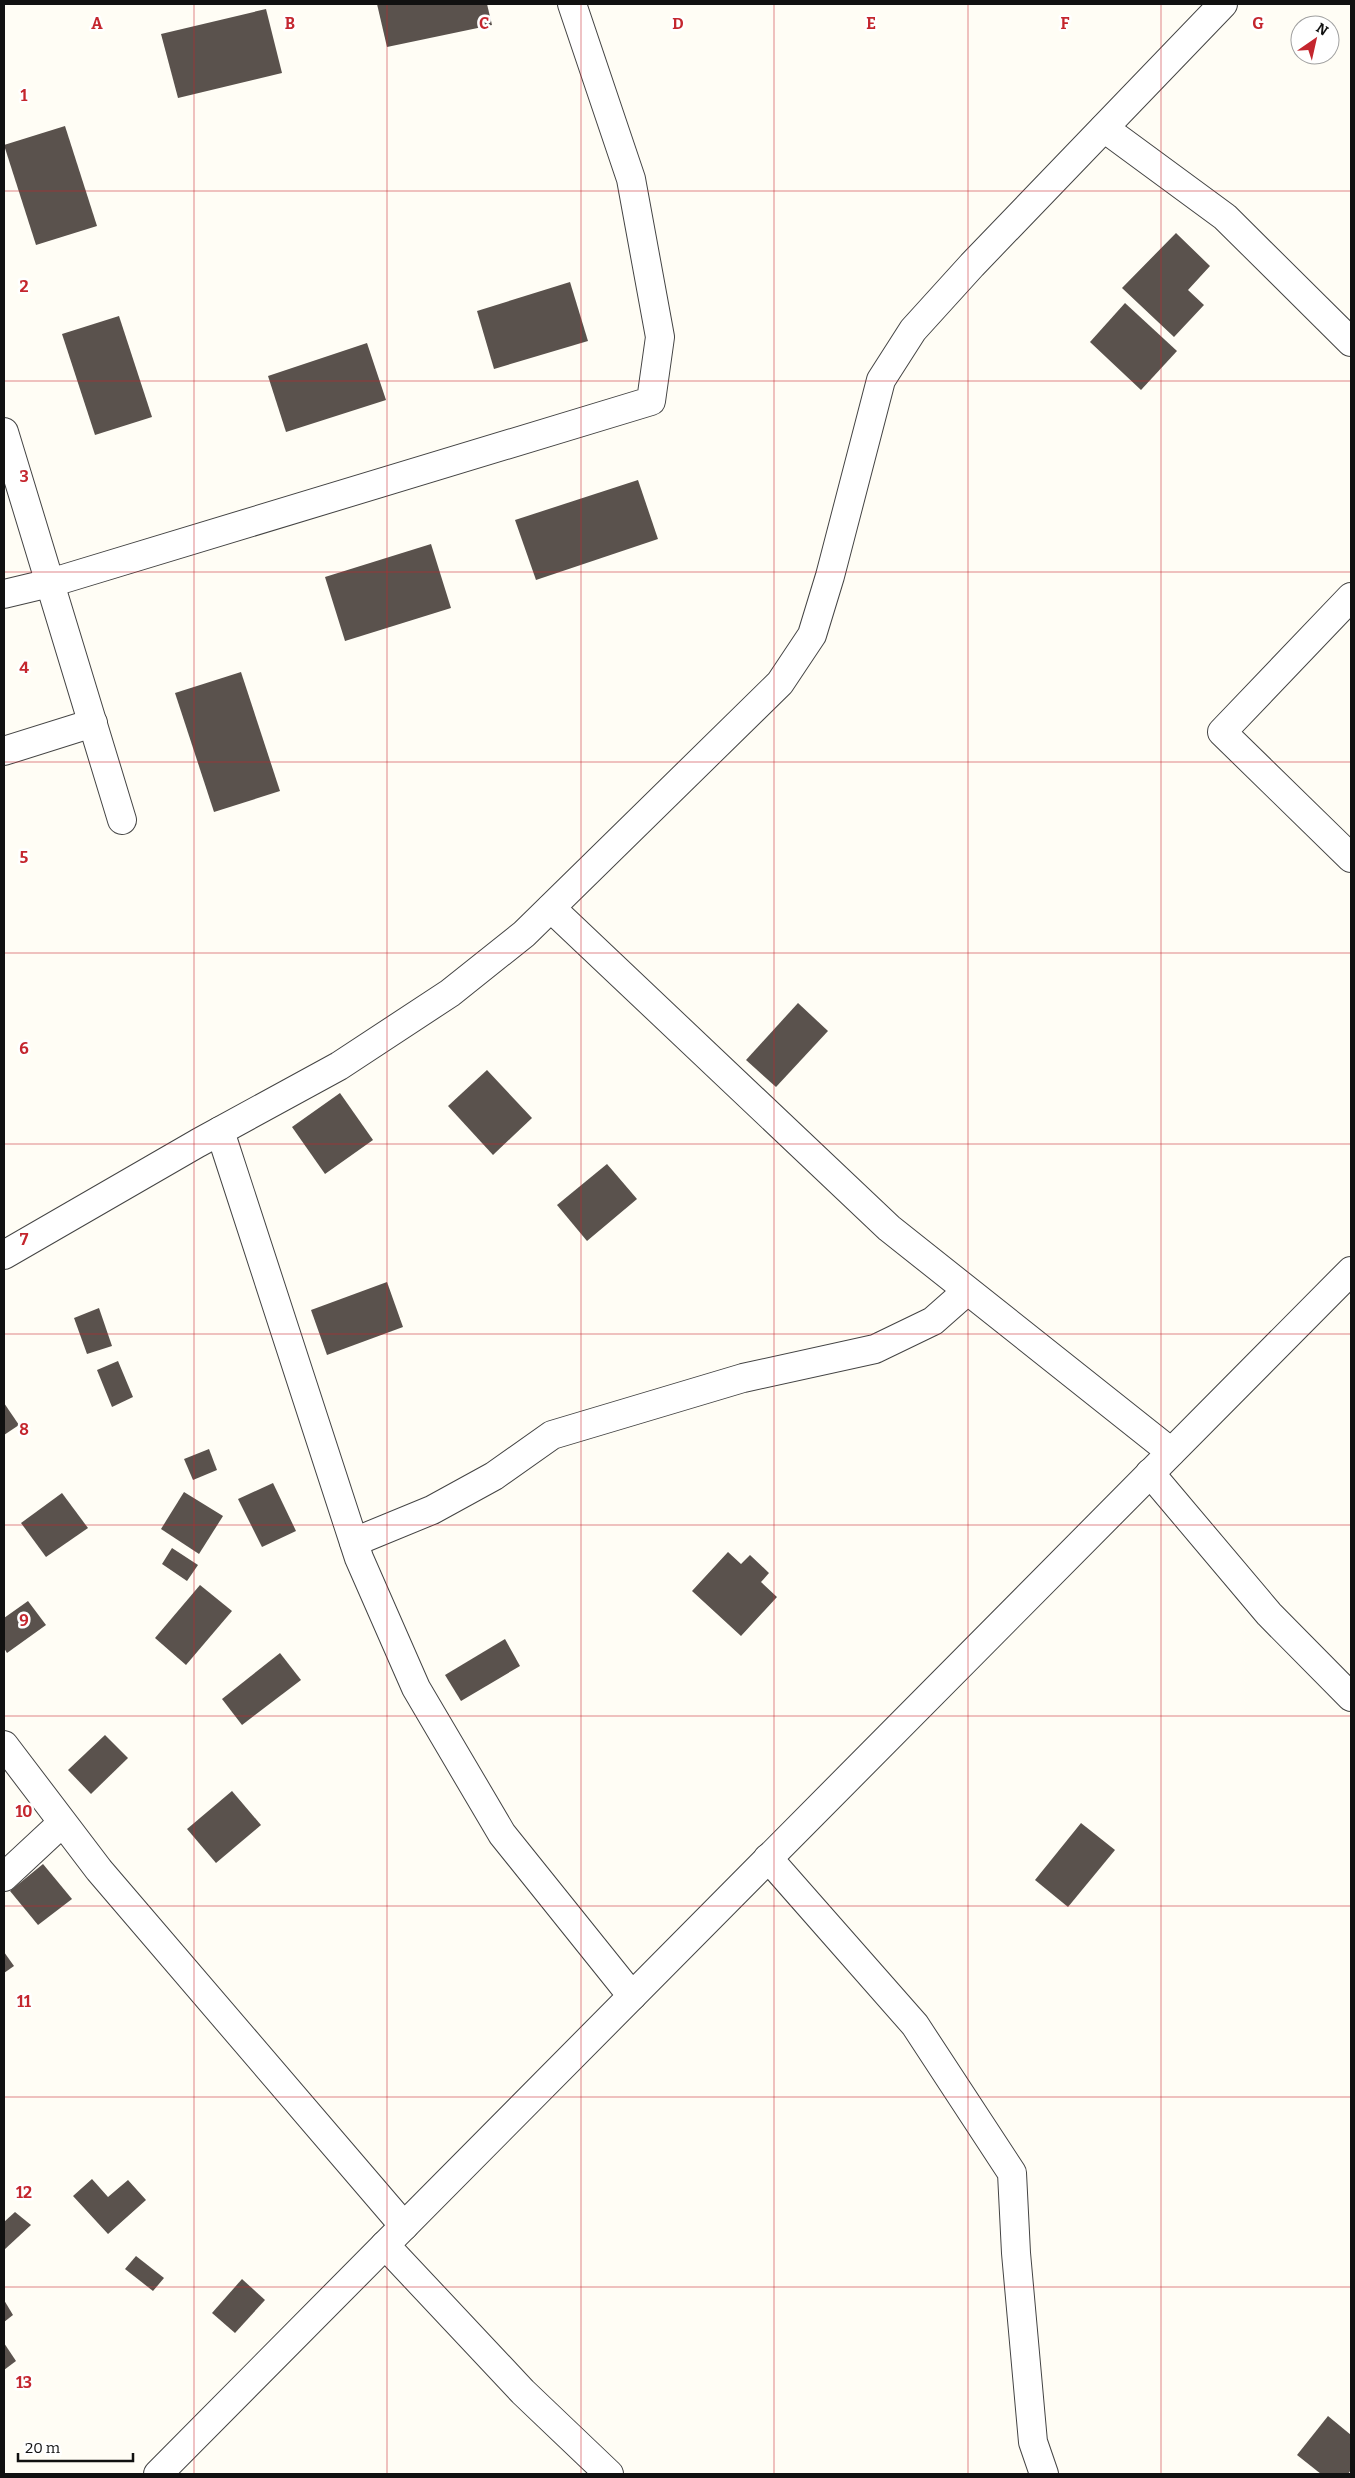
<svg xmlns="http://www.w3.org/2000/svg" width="1355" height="2478" viewBox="0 0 1355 2478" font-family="Bitter,serif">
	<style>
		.building { fill: #5a524d }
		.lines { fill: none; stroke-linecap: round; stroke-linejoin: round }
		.minor-casing { stroke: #444; stroke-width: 30 }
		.minor { stroke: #fff; stroke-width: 28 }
		.grid { fill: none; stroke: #c4262e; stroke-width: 1; stroke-opacity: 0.55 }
		.grid-label { font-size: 16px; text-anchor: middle; font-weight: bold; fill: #c4262e; stroke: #fff; stroke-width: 5; stroke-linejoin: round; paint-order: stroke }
	</style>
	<rect width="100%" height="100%" fill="#fffdf5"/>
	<g class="building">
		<polygon points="377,4 487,4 492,25 387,47"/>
		<polygon points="266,9 282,73 178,98 161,34"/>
		<polygon points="65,126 97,226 36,245 4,145"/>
		<polygon points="1176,233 1210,266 1188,290 1204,305 1174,337 1122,288"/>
		<polygon points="570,282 588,341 494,369 477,311"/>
		<polygon points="1125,303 1177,351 1141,390 1090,342"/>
		<polygon points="119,316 152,417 95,435 62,334"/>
		<polygon points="367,343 386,400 286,432 268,376"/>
		<polygon points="638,480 658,539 536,580 515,520"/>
		<polygon points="431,544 451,608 345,641 325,577"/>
		<polygon points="241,672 280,791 214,812 175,693"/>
		<polygon points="798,1003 828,1031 776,1087 746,1060"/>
		<polygon points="487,1070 532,1118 493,1155 448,1106"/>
		<polygon points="340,1093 373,1140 325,1174 292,1127"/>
		<polygon points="607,1164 637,1199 587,1241 557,1205"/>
		<polygon points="387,1282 403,1327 327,1355 311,1310"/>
		<polygon points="99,1308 112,1346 87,1354 74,1318"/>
		<polygon points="118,1361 133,1397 112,1407 97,1370"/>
		<polygon points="4,1403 19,1425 4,1435"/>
		<polygon points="209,1449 217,1470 193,1480 184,1459"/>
		<polygon points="273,1483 296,1531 262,1547 238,1499"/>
		<polygon points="184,1492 223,1516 199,1554 161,1529"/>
		<polygon points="62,1493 88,1528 46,1557 21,1523"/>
		<polygon points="172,1548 198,1565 187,1581 162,1564"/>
		<polygon points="728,1552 741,1564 750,1555 769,1573 761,1582 777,1597 741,1636 692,1591"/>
		<polygon points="200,1585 232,1611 186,1665 155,1638"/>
		<polygon points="28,1601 46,1625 7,1653 4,1648 4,1618"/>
		<polygon points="505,1639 520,1666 461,1701 445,1675"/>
		<polygon points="280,1653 301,1680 242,1725 222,1699"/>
		<polygon points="105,1735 128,1758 91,1794 68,1770"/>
		<polygon points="232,1791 261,1825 216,1863 187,1829"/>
		<polygon points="1081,1823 1115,1850 1068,1907 1035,1880"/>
		<polygon points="43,1864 72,1899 38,1925 10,1891"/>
		<polygon points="4,1952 14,1966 4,1973"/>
		<polygon points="92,2179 108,2197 128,2180 146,2200 108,2234 73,2196"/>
		<polygon points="15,2212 31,2225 4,2250 4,2222"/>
		<polygon points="136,2256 164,2278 153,2291 125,2269"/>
		<polygon points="242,2279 265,2300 235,2333 212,2313"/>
		<polygon points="4,2300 13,2315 4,2322"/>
		<polygon points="4,2343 16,2361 4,2370"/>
		<polygon points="1328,2416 1351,2435 1351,2470 1348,2474 1321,2474 1297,2455"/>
	</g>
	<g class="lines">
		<defs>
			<g id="minor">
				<polyline points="1104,128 1225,217 1351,342"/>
				<polyline points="4,432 122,820"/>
				<polyline points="4,594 50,583 651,401 660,337 631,179 572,4"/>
				<polyline points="1351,597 1222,732 1351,858"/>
				<polyline points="4,751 93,723"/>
				<polyline points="551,908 889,1228 1171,1452"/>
				<polyline points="220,1131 359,1558 416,1688 502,1834 632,1996"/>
				<polyline points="4,1255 198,1143 339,1066 450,993 524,934 780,683 812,635 830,576 881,380 913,330 972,265 1223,4"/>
				<polyline points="1150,1473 1269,1614 1351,1697"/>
				<polyline points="354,1542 432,1510 494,1476 552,1435 743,1378 875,1349 933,1321 967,1291"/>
				<polyline points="4,1745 99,1870 404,2226"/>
				<polyline points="768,1858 915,2025 1012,2173 1016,2253 1033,2442 1044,2474"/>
				<polyline points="4,1877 62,1823"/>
				<polyline points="385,2245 523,2392 609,2474"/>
				<polyline points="158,2474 1351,1271"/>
			</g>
		</defs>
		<use href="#minor" class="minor-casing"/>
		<use href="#minor" class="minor"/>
	</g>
	<path class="grid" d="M194 4V2474M387 4V2474M581 4V2474M774 4V2474M968 4V2474M1161 4V2474M4 191H1351M4 381H1351M4 572H1351M4 762H1351M4 953H1351M4 1144H1351M4 1334H1351M4 1525H1351M4 1716H1351M4 1906H1351M4 2097H1351M4 2287H1351"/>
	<g class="grid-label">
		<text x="97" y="29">A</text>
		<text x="290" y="29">B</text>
		<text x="484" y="29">C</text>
		<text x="678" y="29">D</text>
		<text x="871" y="29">E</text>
		<text x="1065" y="29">F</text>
		<text x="1258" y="29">G</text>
		<text x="24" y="101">1</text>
		<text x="24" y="292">2</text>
		<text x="24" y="482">3</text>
		<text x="24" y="673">4</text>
		<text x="24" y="863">5</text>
		<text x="24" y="1054">6</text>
		<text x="24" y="1245">7</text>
		<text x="24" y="1435">8</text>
		<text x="24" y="1626">9</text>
		<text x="24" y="1817">10</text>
		<text x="24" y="2007">11</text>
		<text x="24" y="2198">12</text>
		<text x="24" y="2388">13</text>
	</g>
	<rect width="1355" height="2478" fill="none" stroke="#111111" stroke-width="10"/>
	<g transform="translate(1315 40) rotate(34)"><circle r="24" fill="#ffffff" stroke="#a0a0a0"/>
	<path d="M0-4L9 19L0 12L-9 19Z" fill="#c4262e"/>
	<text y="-8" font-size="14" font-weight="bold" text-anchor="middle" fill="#111111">N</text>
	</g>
	<path d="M18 2453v8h115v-8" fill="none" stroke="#111111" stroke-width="2.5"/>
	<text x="25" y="2453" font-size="15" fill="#111111" stroke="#ffffff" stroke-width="4" paint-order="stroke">20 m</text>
</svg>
